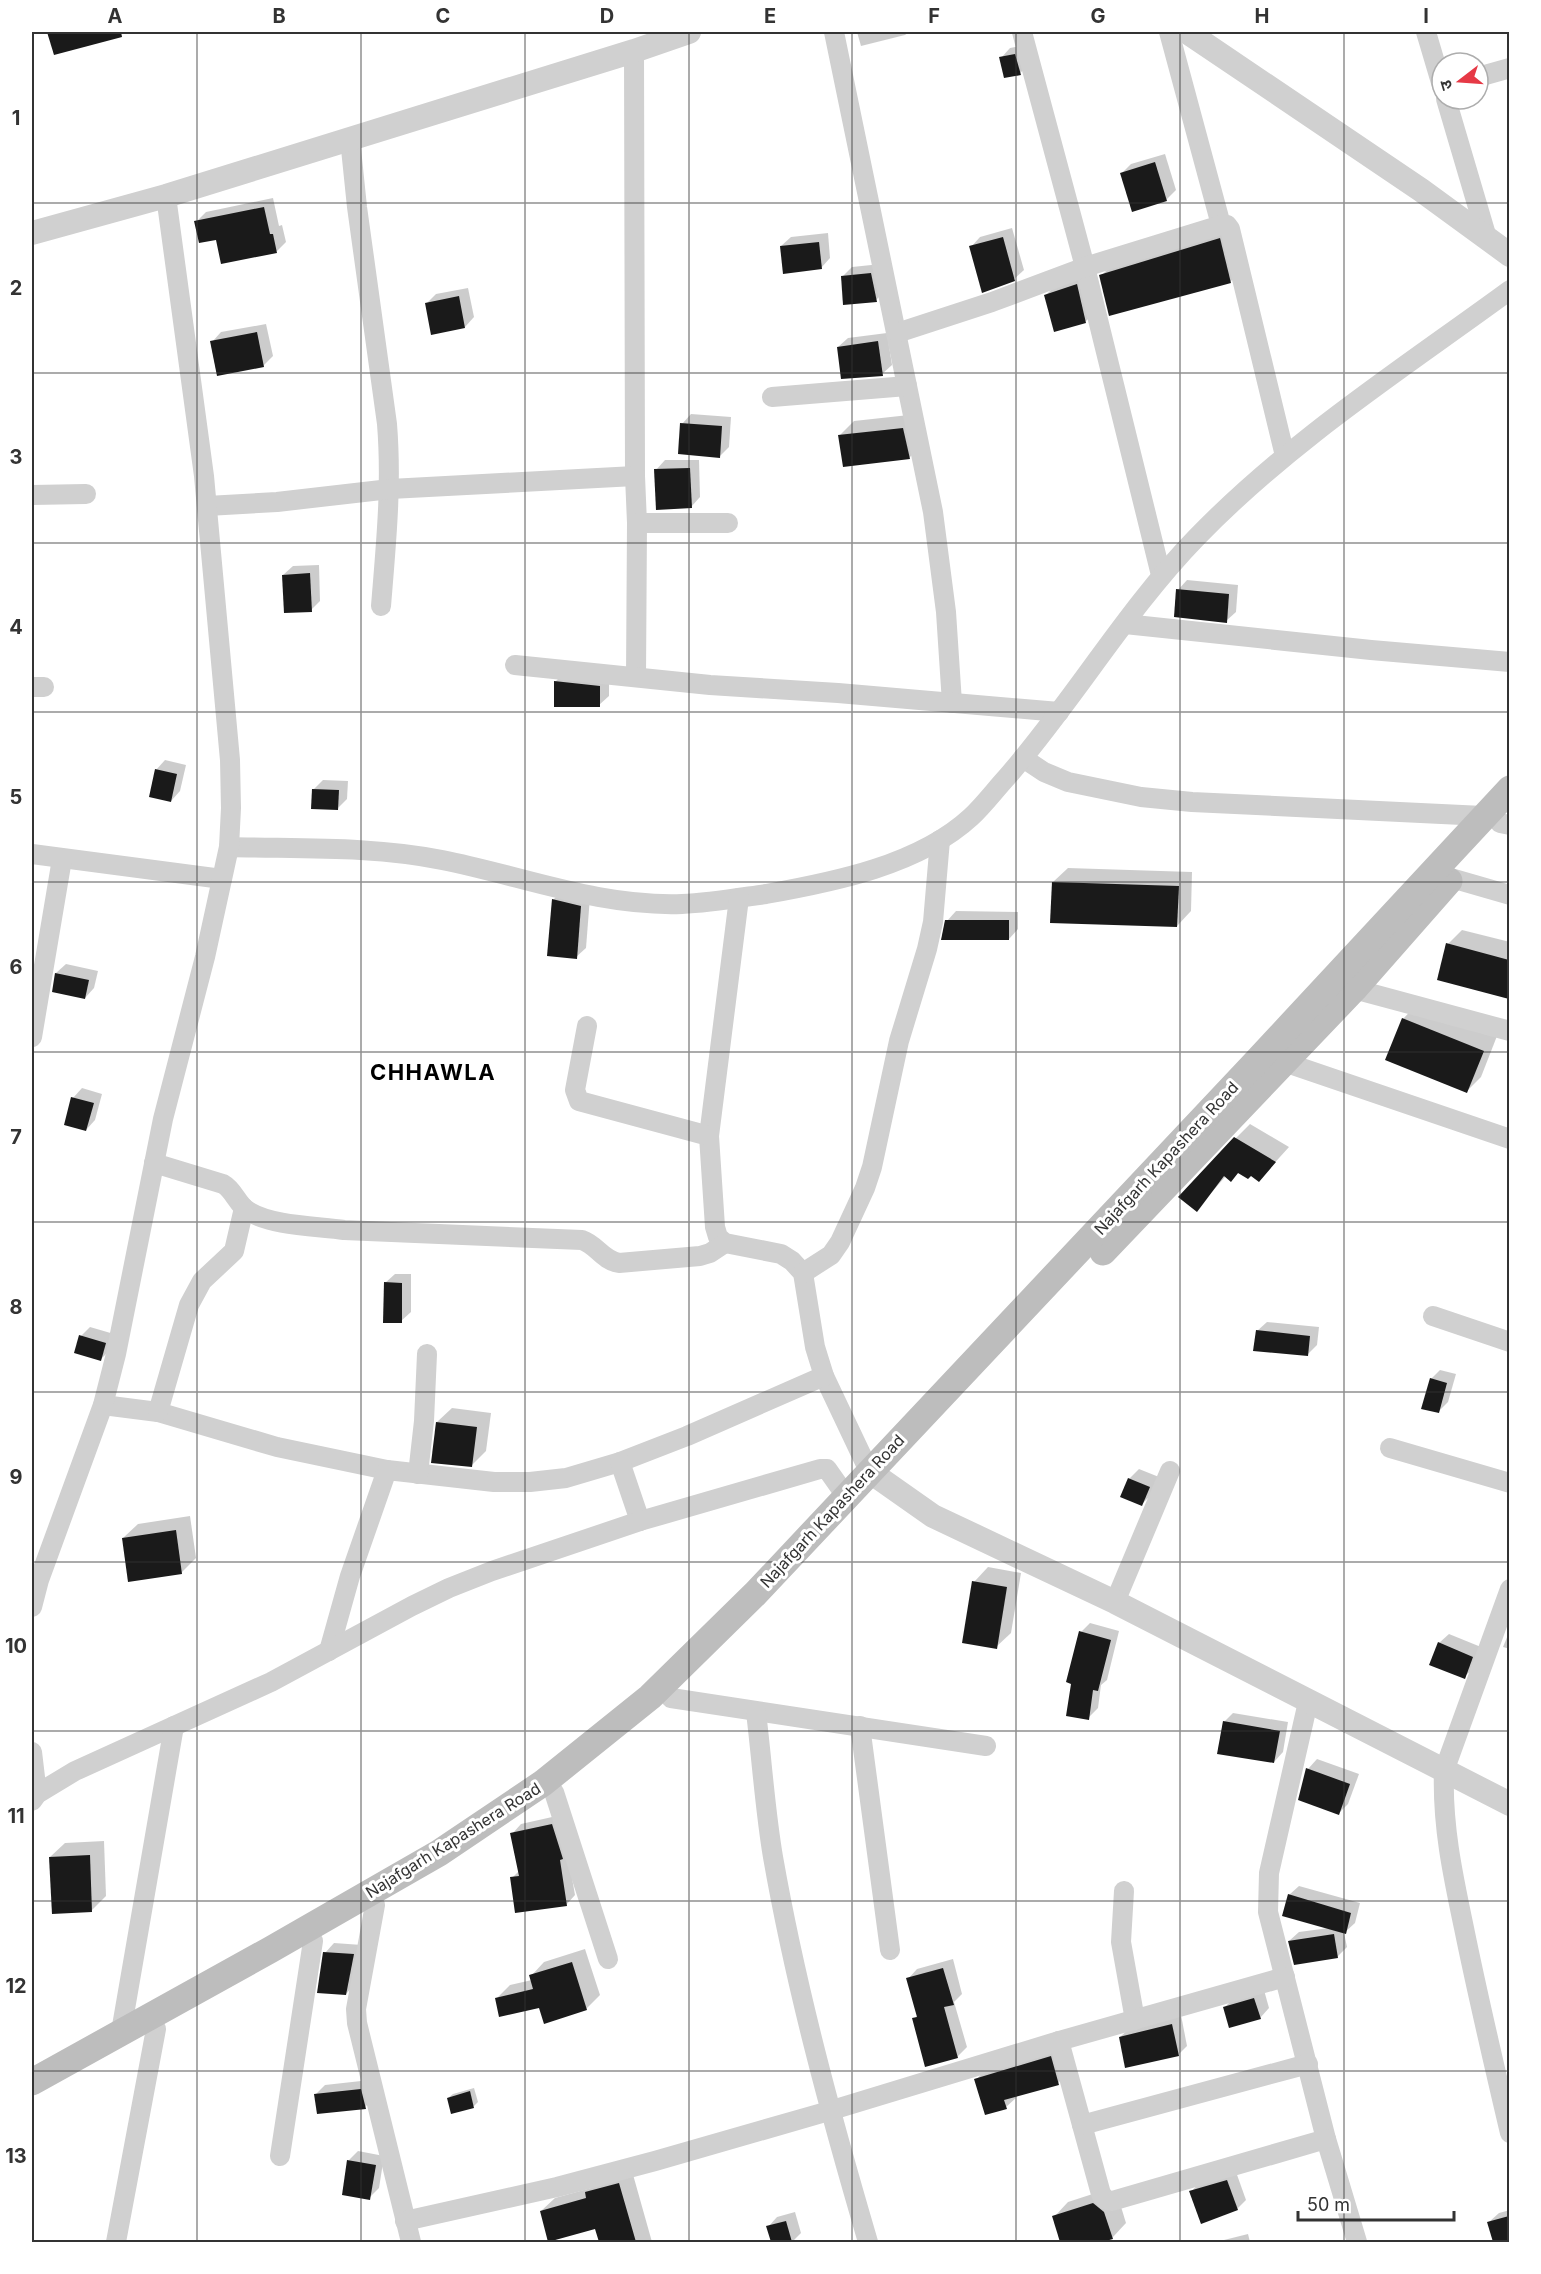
<svg xmlns="http://www.w3.org/2000/svg" width="1541" height="2274" viewBox="0 0 1541 2274" font-family="Inter,'Noto Sans Devanagari',sans-serif">
	<style>
		.shadow { fill: #0003 }
		.building { fill: #1a1a1a }
		.lines { fill: none; stroke-linecap: round; stroke-linejoin: round }
		.minor { stroke: #d0d0d0; stroke-width: 20 }
		.tertiary { stroke: #d0d0d0; stroke-width: 24 }
		.secondary { stroke: #bdbdbd; stroke-width: 27 }
		.grid { fill: none; stroke: #333; stroke-width: 1.5; stroke-opacity: 0.55 }
		.labels { text-anchor: middle; stroke-width: 6; stroke-linejoin: round; paint-order: stroke }
		.street-label { font-size: 16px; fill: #333; stroke: #fff }
		.district-label { font-size: 22px; font-weight: bold; letter-spacing: 1.5px; fill: #000; stroke: #fff }
		.neatline { fill: none; stroke: #333; stroke-width: 2 }
		.grid-label { font-size: 20px; text-anchor: middle; font-weight: bold; fill: #333 }
	</style>
	<rect width="100%" height="100%" fill="#fff"/>
	<g class="shadow">
		<polygon points="49,32 112,32 104,40 55,53"/>
		<polygon points="857,32 909,32 905,35 861,46"/>
		<polygon points="1025,45 1030,64 1020,73 1001,58 1010,48"/>
		<polygon points="1165,154 1176,190 1166,200 1122,173 1131,164"/>
		<polygon points="273,198 279,226 282,225 286,242 277,251 217,238 196,222 206,212"/>
		<polygon points="1233,226 1243,269 1230,282 1101,276 1114,263"/>
		<polygon points="1012,228 1024,270 1014,279 971,247 980,237"/>
		<polygon points="828,233 830,258 821,268 781,246 791,237"/>
		<polygon points="881,264 885,291 876,300 842,277 852,267"/>
		<polygon points="1086,275 1095,312 1086,321 1045,296 1055,286"/>
		<polygon points="468,288 474,317 465,327 427,303 436,294"/>
		<polygon points="266,324 273,356 263,366 212,342 221,332"/>
		<polygon points="887,333 892,365 882,374 838,347 848,338"/>
		<polygon points="691,414 731,417 729,447 720,456 682,424"/>
		<polygon points="918,414 924,443 909,458 839,436 854,421"/>
		<polygon points="665,460 699,460 700,497 691,507 656,470"/>
		<polygon points="319,565 320,601 311,610 283,575 293,566"/>
		<polygon points="1187,580 1238,585 1236,612 1226,621 1178,590"/>
		<polygon points="565,672 609,677 609,696 599,705 555,682"/>
		<polygon points="165,760 186,765 180,791 171,801 156,770"/>
		<polygon points="323,780 348,781 347,799 337,809 313,790"/>
		<polygon points="1068,868 1192,872 1191,911 1177,926 1053,882"/>
		<polygon points="563,890 590,897 586,948 576,957 553,900"/>
		<polygon points="956,911 1018,912 1018,929 1009,939 947,921"/>
		<polygon points="1462,930 1510,942 1510,998 1448,944"/>
		<polygon points="66,964 98,971 94,988 85,998 53,991 56,973"/>
		<polygon points="1417,1004 1497,1036 1481,1077 1467,1091 1403,1019"/>
		<polygon points="82,1088 102,1094 95,1120 86,1130 73,1098"/>
		<polygon points="1250,1124 1289,1147 1259,1180 1251,1174 1239,1172 1231,1180 1226,1176 1196,1210 1236,1138"/>
		<polygon points="395,1274 411,1274 411,1312 401,1321 385,1283"/>
		<polygon points="1267,1322 1319,1327 1317,1345 1307,1355 1257,1331"/>
		<polygon points="90,1327 114,1334 110,1350 101,1359 81,1336"/>
		<polygon points="1440,1370 1456,1374 1448,1402 1438,1412 1431,1379"/>
		<polygon points="452,1408 491,1413 486,1451 471,1466 437,1422"/>
		<polygon points="1139,1469 1159,1477 1151,1495 1142,1504 1129,1479"/>
		<polygon points="190,1516 196,1558 181,1573 123,1538 138,1524"/>
		<polygon points="988,1567 1021,1573 1011,1633 996,1647 974,1582"/>
		<polygon points="1090,1623 1119,1631 1107,1680 1101,1685 1098,1708 1088,1718 1081,1632"/>
		<polygon points="1510,1630 1510,1649 1503,1647"/>
		<polygon points="1449,1634 1481,1647 1474,1668 1464,1677 1439,1643"/>
		<polygon points="1233,1713 1288,1722 1283,1752 1274,1762 1224,1722"/>
		<polygon points="1317,1759 1359,1774 1348,1804 1339,1813 1308,1769"/>
		<polygon points="561,1815 575,1895 566,1905 512,1878 520,1870 512,1834 521,1824"/>
		<polygon points="104,1841 106,1896 92,1910 50,1857 65,1843"/>
		<polygon points="1299,1886 1360,1903 1355,1923 1344,1933 1347,1947 1337,1957 1289,1941 1299,1932 1329,1928 1289,1895"/>
		<polygon points="334,1943 362,1945 355,1984 346,1994 325,1953"/>
		<polygon points="585,1949 600,1995 586,2009 540,2006 496,1999 510,1985 532,1980 531,1976 544,1962"/>
		<polygon points="953,1959 962,1994 954,2002 967,2047 957,2057 914,2019 918,2015 908,1979 917,1969"/>
		<polygon points="1264,1990 1269,2008 1260,2018 1225,2007 1234,1998"/>
		<polygon points="1181,2015 1187,2046 1178,2055 1120,2037 1130,2028"/>
		<polygon points="1060,2048 1067,2074 1058,2083 1015,2096 1016,2098 1006,2107 976,2080 985,2070"/>
		<polygon points="370,2080 374,2098 365,2107 316,2094 325,2085"/>
		<polygon points="474,2088 478,2102 474,2106 448,2098 453,2094"/>
		<polygon points="358,2151 384,2156 379,2188 369,2198 349,2160"/>
		<polygon points="632,2171 652,2242 601,2242 596,2228 541,2211 555,2198 591,2188"/>
		<polygon points="1236,2172 1246,2200 1237,2209 1191,2192 1200,2182"/>
		<polygon points="1108,2189 1118,2197 1126,2223 1112,2238 1097,2242 1062,2242 1054,2217 1068,2202"/>
		<polygon points="1510,2210 1510,2242 1494,2242 1489,2222 1499,2213"/>
		<polygon points="795,2212 801,2233 792,2242 773,2242 768,2227 777,2217"/>
		<polygon points="1248,2234 1250,2242 1216,2242"/>
	</g>
	<g class="building">
		<polygon points="47,32 121,32 122,37 54,55"/>
		<polygon points="1015,54 1021,75 1004,78 999,57"/>
		<polygon points="1155,162 1167,201 1132,212 1120,173"/>
		<polygon points="264,207 270,234 273,234 277,253 221,264 216,240 199,243 194,221"/>
		<polygon points="1003,237 1015,281 982,293 969,246"/>
		<polygon points="1220,238 1231,283 1109,316 1099,275"/>
		<polygon points="819,242 822,269 783,274 780,246"/>
		<polygon points="871,273 877,302 843,305 841,276"/>
		<polygon points="1077,284 1086,323 1054,332 1044,295"/>
		<polygon points="459,296 465,328 431,335 425,303"/>
		<polygon points="257,332 264,367 217,376 210,341"/>
		<polygon points="878,341 883,376 841,379 837,347"/>
		<polygon points="680,423 722,426 720,458 678,454"/>
		<polygon points="903,428 910,459 843,467 838,435"/>
		<polygon points="690,468 692,508 656,510 654,469"/>
		<polygon points="310,573 312,612 284,613 282,575"/>
		<polygon points="1176,589 1229,594 1227,623 1174,617"/>
		<polygon points="554,681 600,686 600,707 554,707"/>
		<polygon points="155,769 177,774 171,802 149,797"/>
		<polygon points="312,789 339,790 338,810 311,809"/>
		<polygon points="1052,882 1179,886 1177,927 1050,923"/>
		<polygon points="552,899 581,906 577,959 547,956"/>
		<polygon points="945,920 1009,920 1009,940 941,940"/>
		<polygon points="1446,943 1509,960 1509,999 1437,980"/>
		<polygon points="55,973 89,980 85,999 52,992"/>
		<polygon points="1402,1018 1484,1051 1467,1093 1385,1060"/>
		<polygon points="71,1097 94,1103 86,1131 64,1125"/>
		<polygon points="1234,1137 1276,1162 1259,1182 1251,1176 1248,1179 1238,1173 1231,1182 1224,1176 1197,1212 1178,1197"/>
		<polygon points="384,1282 402,1283 402,1323 383,1323"/>
		<polygon points="1256,1330 1310,1336 1308,1356 1253,1351"/>
		<polygon points="79,1335 106,1343 101,1361 74,1353"/>
		<polygon points="1430,1378 1447,1383 1439,1413 1421,1409"/>
		<polygon points="436,1422 477,1427 472,1467 431,1463"/>
		<polygon points="1128,1478 1150,1487 1142,1506 1120,1497"/>
		<polygon points="176,1530 182,1574 128,1582 122,1538"/>
		<polygon points="972,1581 1007,1587 997,1649 962,1643"/>
		<polygon points="1079,1631 1111,1640 1098,1691 1093,1690 1089,1720 1066,1716 1071,1684 1066,1682"/>
		<polygon points="1438,1642 1473,1657 1465,1679 1429,1665"/>
		<polygon points="1223,1721 1280,1731 1274,1763 1217,1754"/>
		<polygon points="1306,1768 1350,1784 1339,1815 1298,1800"/>
		<polygon points="552,1824 563,1859 560,1860 567,1906 515,1913 510,1877 519,1876 510,1833"/>
		<polygon points="90,1855 92,1912 52,1914 49,1857"/>
		<polygon points="1288,1894 1351,1913 1346,1934 1282,1916"/>
		<polygon points="1334,1934 1338,1958 1294,1965 1288,1941"/>
		<polygon points="323,1952 354,1954 346,1995 317,1993"/>
		<polygon points="572,1962 587,2010 544,2024 539,2008 499,2017 495,1998 533,1989 529,1975"/>
		<polygon points="943,1968 954,2005 944,2007 958,2058 925,2067 912,2018 917,2017 906,1978"/>
		<polygon points="1254,1998 1261,2019 1229,2028 1223,2007"/>
		<polygon points="1172,2024 1179,2056 1125,2068 1119,2037"/>
		<polygon points="1051,2056 1059,2085 1004,2100 1007,2109 985,2115 974,2079"/>
		<polygon points="361,2089 366,2109 317,2114 314,2094"/>
		<polygon points="470,2091 474,2108 451,2114 447,2098"/>
		<polygon points="347,2160 376,2165 370,2200 342,2195"/>
		<polygon points="1227,2180 1238,2210 1201,2224 1189,2191"/>
		<polygon points="619,2183 636,2242 599,2242 595,2229 548,2242 540,2211 586,2198 585,2192"/>
		<polygon points="1093,2203 1104,2212 1113,2239 1102,2242 1060,2242 1052,2216"/>
		<polygon points="1509,2216 1509,2242 1493,2242 1487,2222"/>
		<polygon points="786,2221 792,2242 771,2242 766,2226"/>
	</g>
	<g class="lines">
		<g class="minor">
			<polyline points="834,32 933,512 946,612 952,703"/>
			<polyline points="1022,32 1085,267 1161,575"/>
			<polyline points="1169,32 1221,225"/>
			<polyline points="1426,32 1442,86"/>
			<polyline points="634,51 635,476 637,523 636,677"/>
			<polyline points="1478,77 1510,68"/>
			<polyline points="1446,99 1487,238"/>
			<path d="M350 139 357 207 387 424C392 486 386 544 381 606"/>
			<polyline points="897,333 992,302 1085,267 1221,225 1227,225 1230,229 1285,456"/>
			<polyline points="772,397 907,386"/>
			<polyline points="32,495 86,494"/>
			<polyline points="207,506 277,502 390,489 635,476"/>
			<polyline points="637,523 728,523"/>
			<polyline points="1125,624 1371,650 1510,662"/>
			<polyline points="515,665 710,685 838,693 1059,712"/>
			<polyline points="32,687 44,687"/>
			<polyline points="1023,758 1044,772 1068,782 1141,797 1192,802 1483,816"/>
			<polyline points="1500,823 1510,825"/>
			<path d="M229 847C299 849 373 846 442 860 523 876 599 907 682 904 710 903 738 898 766 894 834 882 919 865 971 817 984 805 995 790 1007 777 1074 700 1126 610 1197 537 1290 441 1402 369 1510 290"/>
			<polyline points="32,854 222,879"/>
			<polyline points="1451,878 1510,895"/>
			<polyline points="739,898 709,1136 715,1227 718,1237 725,1243 781,1254 792,1261 803,1273 815,1347 824,1376 869,1471"/>
			<polyline points="1354,989 1510,1031"/>
			<polyline points="587,1026 575,1090 579,1101 709,1136"/>
			<polyline points="32,1037 62,859"/>
			<polyline points="1284,1062 1510,1139"/>
			<path d="M154 1163 223 1184C234 1190 237 1204 248 1211 272 1226 316 1226 344 1230L582 1240C597 1245 602 1260 619 1263L700 1256 710 1253 725 1243"/>
			<polyline points="803,1273 831,1255 840,1242 865,1188 872,1167 899,1041 927,949 933,922 940,840"/>
			<polyline points="1433,1316 1510,1342"/>
			<polyline points="103,1405 158,1412 277,1447 387,1470 494,1482 530,1482 566,1478 620,1462 687,1436 824,1376"/>
			<polyline points="158,1412 189,1305 202,1281 234,1251 244,1208"/>
			<polyline points="1390,1448 1510,1483"/>
			<polyline points="620,1462 640,1521"/>
			<polyline points="418,1474 424,1421 427,1354"/>
			<path d="M1510 1589 1444 1771C1442 1825 1453 1876 1464 1928 1478 1997 1494 2065 1510 2133"/>
			<polyline points="1115,1602 1170,1471"/>
			<polyline points="32,1607 39,1580 103,1405 116,1354 163,1119 205,957 229,847 231,808 230,760 204,476 166,196"/>
			<polyline points="329,1651 350,1576 387,1470"/>
			<polyline points="671,1698 986,1746"/>
			<polyline points="1308,1702 1269,1873 1268,1912 1326,2139 1357,2242"/>
			<path d="M756 1712C762 1761 765 1810 773 1857 796 1988 831 2116 868 2242"/>
			<polyline points="860,1726 890,1950"/>
			<polyline points="32,1752 37,1794"/>
			<polyline points="554,1792 608,1959"/>
			<polyline points="32,1801 37,1794 75,1771 271,1682 412,1606 449,1588 492,1571 640,1521 820,1469 827,1469 846,1496"/>
			<polyline points="1124,1891 1121,1942 1135,2020"/>
			<polyline points="375,1905 356,2009 357,2023 411,2242"/>
			<polyline points="121,2032 174,1726"/>
			<polyline points="1059,2041 1101,2194 1106,2200 1112,2201 1326,2139"/>
			<polyline points="1082,2125 1308,2064"/>
			<polyline points="280,2156 313,1941"/>
			<polyline points="405,2221 557,2187 655,2161 829,2111 1059,2041 1285,1977"/>
			<polyline points="116,2242 156,2029"/>
		</g>
		<g class="tertiary">
			<polyline points="1187,32 1421,190 1510,255"/>
			<polyline points="32,233 166,196 634,51 689,32"/>
			<polyline points="869,1471 933,1516 1115,1602 1510,1804"/>
		</g>
		<g class="secondary">
			<polyline points="1103,1252 1354,989 1449,881"/>
			<polyline points="32,2082 270,1950 439,1853 543,1783 650,1697 755,1594 1256,1062 1510,789"/>
		</g>
	</g>
	<path class="grid" d="M197 32V2242M361 32V2242M525 32V2242M689 32V2242M852 32V2242M1016 32V2242M1180 32V2242M1344 32V2242M32 203H1510M32 373H1510M32 543H1510M32 712H1510M32 882H1510M32 1052H1510M32 1222H1510M32 1392H1510M32 1562H1510M32 1731H1510M32 1901H1510M32 2071H1510"/>
	<g class="labels">
		<g class="street-label">
			<text transform="translate(1166 1158) rotate(-47)" y="6">Najafgarh Kapashera Road</text>
			<text transform="translate(832 1511) rotate(-47)" y="6">Najafgarh Kapashera Road</text>
			<text transform="translate(453 1840) rotate(-32)" y="6">Najafgarh Kapashera Road</text>
		</g>
		<g class="district-label">
			<text x="433" y="1080">CHHAWLA</text>
		</g>
	</g>
	<rect width="1541" height="2274" fill="none" stroke="#ffffff" stroke-width="66"/>
	<g transform="translate(1460 81) rotate(253)"><circle r="28" fill="#ffffff" stroke="#adadad" stroke-width="1.5"/>
	<path d="M0-4.5L10 22L0 15L-10 22Z" fill="#e63946"/>
	<text y="-9" font-size="16" font-weight="bold" text-anchor="middle" fill="#333333">उ</text>
	</g>
	<path d="M1298 2211v9h156v-9" fill="none" stroke="#333333" stroke-width="3"/>
	<text x="1307" y="2211" font-size="18" fill="#333333" stroke="#ffffff" stroke-width="4.5" paint-order="stroke">50 m</text>
	<rect x="33" y="33" width="1475" height="2208" class="neatline"/>
	<g class="grid-label">
		<text x="115" y="23">A</text>
		<text x="279" y="23">B</text>
		<text x="443" y="23">C</text>
		<text x="607" y="23">D</text>
		<text x="770" y="23">E</text>
		<text x="934" y="23">F</text>
		<text x="1098" y="23">G</text>
		<text x="1262" y="23">H</text>
		<text x="1426" y="23">I</text>
		<text x="16" y="125">1</text>
		<text x="16" y="295">2</text>
		<text x="16" y="464">3</text>
		<text x="16" y="634">4</text>
		<text x="16" y="804">5</text>
		<text x="16" y="974">6</text>
		<text x="16" y="1144">7</text>
		<text x="16" y="1314">8</text>
		<text x="16" y="1484">9</text>
		<text x="16" y="1653">10</text>
		<text x="16" y="1823">11</text>
		<text x="16" y="1993">12</text>
		<text x="16" y="2163">13</text>
	</g>
</svg>
